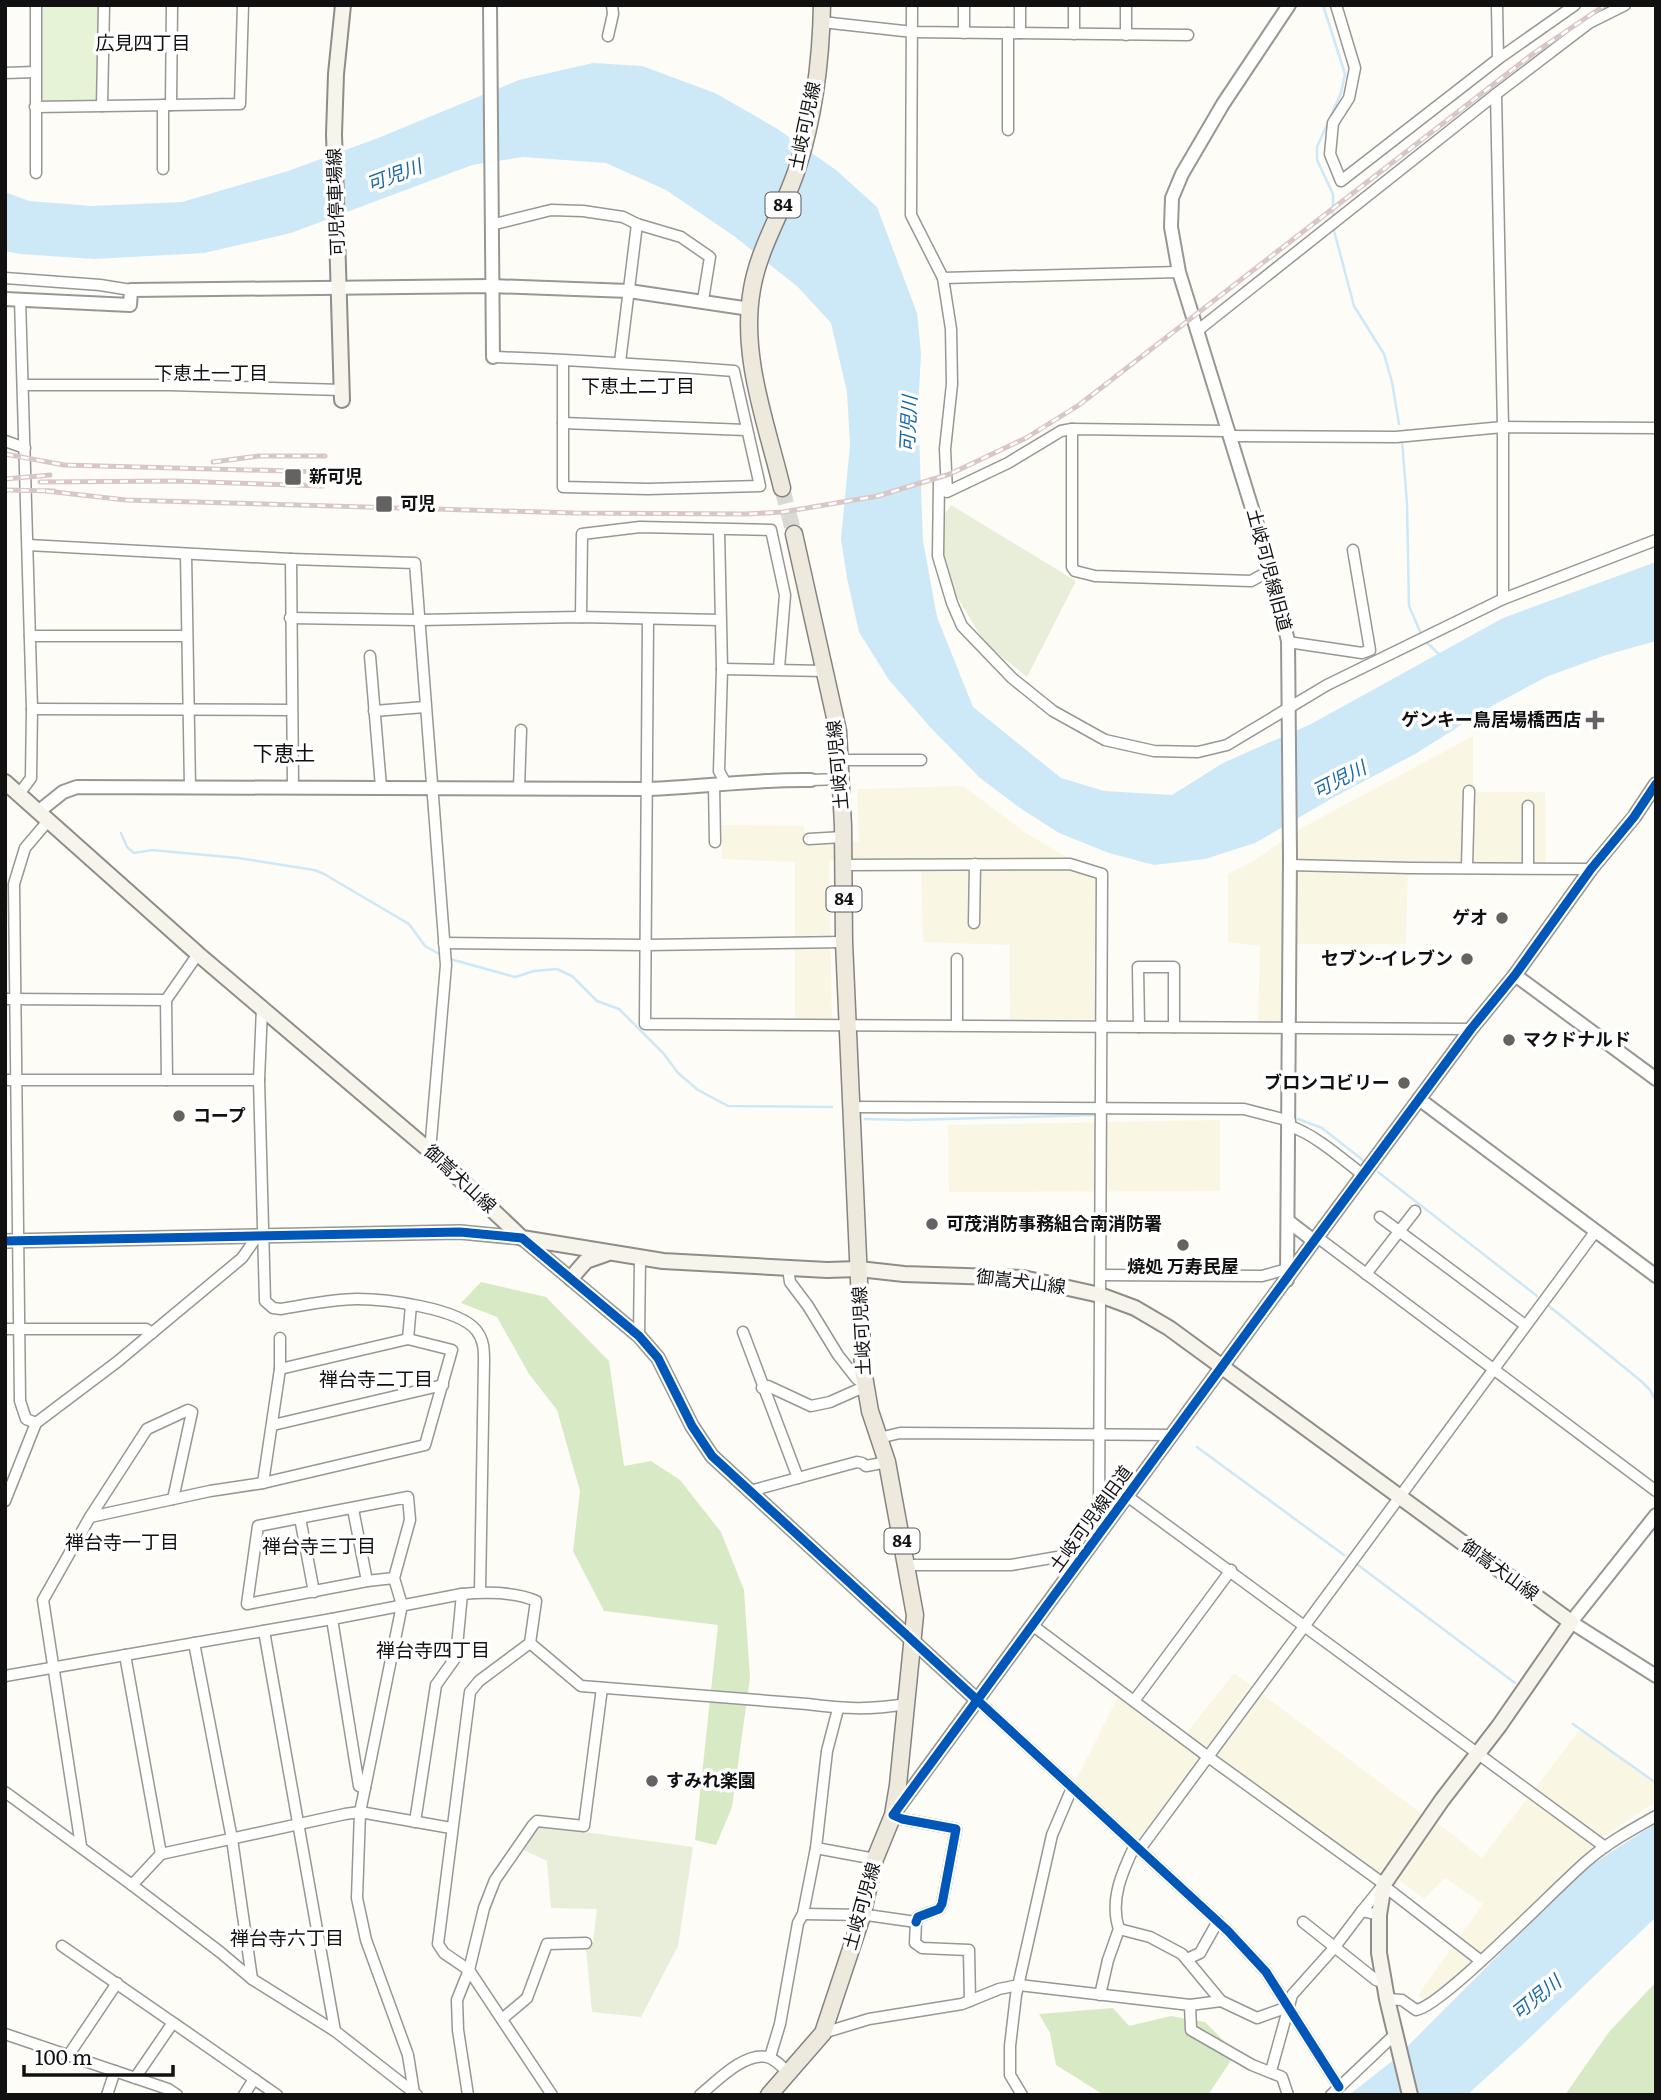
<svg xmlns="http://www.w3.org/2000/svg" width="1661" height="2100" viewBox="0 0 1661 2100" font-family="Literata,'Noto Sans JP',serif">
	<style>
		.farmland { fill: #f9f7e4 }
		.green { fill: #e7f3d7 }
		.forest { fill: #d8eac5 }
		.cemetery { fill: #e9eedb }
		.water { fill: #cde8f7 }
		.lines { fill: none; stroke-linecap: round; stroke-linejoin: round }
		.stream { stroke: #cde8f7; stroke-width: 2.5 }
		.primary-tunnel { stroke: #dad9d4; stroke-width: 16; stroke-dasharray: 16 8; stroke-linecap: butt }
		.minor-casing { stroke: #979795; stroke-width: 13 }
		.tertiary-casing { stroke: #979795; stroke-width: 16 }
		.secondary-casing { stroke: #8e8d8b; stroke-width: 18 }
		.primary-casing { stroke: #858482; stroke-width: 19 }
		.minor { stroke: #fffffe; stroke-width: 10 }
		.tertiary { stroke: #fffffe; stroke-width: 12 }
		.secondary { stroke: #f6f4eb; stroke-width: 14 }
		.primary { stroke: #ede9dc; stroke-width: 16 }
		.rail-casing { stroke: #d9c6c7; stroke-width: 5 }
		.rail { stroke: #fff; stroke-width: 2.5; stroke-dasharray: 8; stroke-linecap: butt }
		.cycleway-casing { stroke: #fff; stroke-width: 13 }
		.cycleway { stroke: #0057b8; stroke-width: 9 }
		.poi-dot { fill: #646362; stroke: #fff; stroke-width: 2.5 }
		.labels { text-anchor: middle; stroke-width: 7; stroke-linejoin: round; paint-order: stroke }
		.shield { fill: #fff; stroke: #585858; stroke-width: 2 }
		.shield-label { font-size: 16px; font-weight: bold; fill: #111 }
		.street-label { font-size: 18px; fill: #111; stroke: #fff }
		.poi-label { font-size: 18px; font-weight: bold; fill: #111; stroke: #fff; text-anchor: start }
		.neighbourhood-label { font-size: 19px; fill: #111; stroke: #fff }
		.water-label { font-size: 19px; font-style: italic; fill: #1768a6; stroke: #fff }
		.quarter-label { font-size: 21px; fill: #111; stroke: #fff }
	</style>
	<rect width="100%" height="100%" fill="#fdfcf7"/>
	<g class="farmland">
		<polygon points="1473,736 1473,792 1545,792 1546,869 1408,867 1406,944 1290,944 1290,1026 1258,1021 1260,946 1228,942 1228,874 1255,860 1298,830"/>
		<polygon points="963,786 1026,833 1068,858 1072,870 1096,877 1099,1019 1010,1020 1009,945 923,942 921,862 829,860 832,1020 800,1020 795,1017 795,862 722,859 722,825 804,826 804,842 859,841 857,789"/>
		<polygon points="1220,1120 1220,1191 949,1192 948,1125"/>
		<polygon points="1234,1673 1422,1814 1378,1875 1211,1751 1140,1849 1072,1788 1123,1687 1186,1734"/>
		<polygon points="1581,1728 1656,1783 1656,1802 1602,1838 1430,2004 1418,1995 1483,1904 1445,1878 1424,1899 1393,1875 1430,1817 1482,1858"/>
	</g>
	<polygon class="green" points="40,5 101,5 98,102 40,103"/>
	<g class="forest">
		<polygon points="481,1282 546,1297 609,1361 624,1466 651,1461 680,1480 721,1532 744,1590 750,1678 732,1807 716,1845 695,1840 718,1625 604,1611 573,1551 580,1491 557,1410 529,1374 497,1317 461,1303"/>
		<polygon points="1656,1982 1656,2095 1565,2095 1609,2032"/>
		<polygon points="1113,2008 1129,2026 1171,2016 1205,2022 1236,2053 1208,2095 1104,2095 1056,2065 1050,2033 1039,2014"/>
	</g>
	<g class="cemetery">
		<polygon points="951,505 1076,581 1027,677 985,643 956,595 943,554 941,519"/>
		<polygon points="533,1825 693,1847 678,1946 641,2017 592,2012 586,1948 593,1943 597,1909 551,1908 547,1861 517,1847"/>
	</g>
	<g class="water">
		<polygon points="593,63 642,66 715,93 776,128 836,170 877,207 917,313 921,354 918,409 923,541 937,617 973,707 1061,778 1104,791 1172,795 1223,763 1311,724 1503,618 1656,562 1656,641 1606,655 1546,677 1490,707 1415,754 1336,796 1255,843 1205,859 1154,865 1109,853 1059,833 1020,808 980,778 931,728 889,680 859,632 847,578 841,539 850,445 847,392 831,323 798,287 734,236 666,190 606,163 523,157 472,165 291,233 204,253 94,259 20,254 5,251 5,192 29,201 92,206 182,202 288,171 378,138 519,80"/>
		<polygon points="1656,1823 1656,1917 1521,2046 1467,2095 1349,2095 1396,2058 1582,1871"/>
	</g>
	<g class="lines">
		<g class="stream">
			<polyline points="1323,5 1345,74 1341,93 1317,147 1317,160 1333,194 1333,221"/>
			<polyline points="1333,227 1354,306 1384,354 1392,382 1399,424"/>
			<polyline points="1402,440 1407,504 1409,606 1422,636"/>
			<polyline points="1426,642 1439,654"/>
			<polyline points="121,833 127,847 134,853 152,850 238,858 314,870 324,874 409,924 425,946 441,955"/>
			<polyline points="450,959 515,977 534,971 557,969 572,976 597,1001 619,1009 664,1054 678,1073 698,1090 728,1106 832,1107"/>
			<polyline points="865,1119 909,1120 1096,1115"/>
			<polyline points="1298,1119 1322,1128 1364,1161"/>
			<polyline points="1378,1172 1537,1296"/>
			<polyline points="1549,1306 1641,1381 1650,1390 1656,1401"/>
			<polyline points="1197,1447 1344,1555"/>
			<polyline points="1358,1565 1515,1683"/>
			<polyline points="1573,1724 1656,1783"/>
		</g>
		<polyline class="primary-tunnel" points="782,488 794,534"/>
		<defs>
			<g id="minor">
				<polyline points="912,5 911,215 943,278 1179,272"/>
				<polyline points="964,5 964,33"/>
				<polyline points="1020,5 1020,33"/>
				<polyline points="1126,5 1126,35"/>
				<polyline points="1336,5 1355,68 1349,98 1333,123 1330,154 1341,181 1498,59 1497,5"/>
				<polyline points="822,22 913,32 1188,35"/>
				<polyline points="1074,34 1074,5"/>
				<polyline points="608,36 613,14 612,5"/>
				<polyline points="1498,59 1575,5"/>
				<polyline points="5,73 35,72"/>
				<polyline points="1496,94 1503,427 1503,599"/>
				<polyline points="163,105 163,169"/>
				<polyline points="171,105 172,5"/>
				<polyline points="102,106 104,5"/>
				<polyline points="35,107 240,104 243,5"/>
				<polyline points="1008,130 1008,33"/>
				<polyline points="36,173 36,5"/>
				<polyline points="491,225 551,210 583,211 623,217 637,224 681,237 710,257 703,300"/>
				<polyline points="5,278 100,285 131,290"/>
				<polyline points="943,278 951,329 952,384 945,449 947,492 1008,463 1061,431 1072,429"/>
				<polyline points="1197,331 1496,94 1589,23 1625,5"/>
				<path d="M493 357C573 360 653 365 734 371L760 486 648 489 563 487V360"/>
				<polyline points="620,362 637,224"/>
				<polyline points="24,385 170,385 342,390"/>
				<polyline points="563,423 746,430"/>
				<polyline points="1227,431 1072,429 1072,567 1075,571 1095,576 1251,581 1271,570"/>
				<polyline points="1229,436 1396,437 1503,427 1656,428"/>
				<polyline points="5,441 25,448"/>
				<polyline points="939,482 938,556 952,603 962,626 1012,678 1053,711 1105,740 1154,751 1198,752 1227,745 1327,685 1503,599 1656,540"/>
				<polyline points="719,530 722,669 719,771 725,782"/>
				<polyline points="28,545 291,559 415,563 446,965 430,1151"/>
				<polyline points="186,554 190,787"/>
				<polyline points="291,559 293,787"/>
				<polyline points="581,617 582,534 640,527 771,530 785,595 779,668"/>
				<polyline points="290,618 419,620 581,617 720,620"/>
				<polyline points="648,620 645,1024 1471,1029"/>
				<polyline points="30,636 186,636"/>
				<polyline points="1288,642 1362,653 1370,650 1353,550"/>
				<polyline points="370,656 381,787"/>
				<polyline points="722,669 824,671"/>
				<polyline points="32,709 291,710"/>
				<polyline points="374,711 425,707"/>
				<polyline points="839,760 921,760"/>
				<polyline points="811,780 841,779"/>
				<polyline points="714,784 715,842"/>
				<polyline points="519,788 521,730"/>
				<polyline points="19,794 31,778 32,709 20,299"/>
				<polyline points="1528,806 1528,868"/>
				<polyline points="809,839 843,837"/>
				<polyline points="844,865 1070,864 1102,874 1099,1514 1104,1527"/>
				<polyline points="1290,865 1410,868 1591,869"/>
				<polyline points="1467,867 1469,791"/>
				<polyline points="974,923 975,864"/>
				<polyline points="444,943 647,945 844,942"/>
				<polyline points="5,999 166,1000 198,954"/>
				<polyline points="166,1000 167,1080"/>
				<path d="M262 1008 259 1080 265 1301 273 1308 281 1309C306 1305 332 1299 357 1299 385 1299 458 1308 476 1330 484 1340 484 1350 484 1361L480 1592"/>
				<polyline points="957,1024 957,959"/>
				<polyline points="1139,1027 1138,967 1174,967 1174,1027"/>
				<polyline points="5,1080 259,1080"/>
				<polyline points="851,1107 1244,1109 1290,1121"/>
				<path d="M1290 1126C1317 1136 1340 1157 1363 1175"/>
				<polyline points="1380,1217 1525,1325"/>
				<polyline points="1317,1237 1656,1491"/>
				<polyline points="1366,1274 1415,1211"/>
				<polyline points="1101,1275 1262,1276 1287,1269"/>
				<polyline points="5,1329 146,1329 152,1333"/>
				<polyline points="743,1332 798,1478"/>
				<polyline points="639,1336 640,1259"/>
				<polyline points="408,1339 411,1305"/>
				<polyline points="762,1388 768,1386 811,1406 830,1402 866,1386 856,1378 838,1355 808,1306 790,1282 788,1268"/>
				<polyline points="36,1423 26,1419 20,1401 14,884 25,848 48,821"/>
				<polyline points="273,1425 443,1385"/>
				<polyline points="879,1438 900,1433 1172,1435"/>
				<polyline points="263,1483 280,1369 280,1338"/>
				<polyline points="750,1491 857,1462 862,1463 866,1466 887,1462"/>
				<polyline points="1127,1496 1605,1847"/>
				<polyline points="5,1501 36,1423 117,1362 242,1258 256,1238"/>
				<polyline points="353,1509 367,1581"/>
				<polyline points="90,1517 210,1491 263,1483 425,1445 452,1350 408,1339 280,1369"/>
				<polyline points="300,1518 314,1592"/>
				<polyline points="907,1565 1011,1565 1086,1552"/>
				<polyline points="332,1619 359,1786 365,1788 402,1605 394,1578 410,1520 408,1497 258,1526 247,1604 367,1581 394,1578"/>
				<polyline points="1032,1625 1207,1756 1384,1884 1362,1911"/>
				<polyline points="264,1631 335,2031"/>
				<polyline points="194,1643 232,1839 252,1979"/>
				<path d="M530 1643 581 1686 807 1704C845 1709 869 1710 907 1704"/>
				<polyline points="125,1655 161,1854"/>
				<path d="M5 1676 332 1619 462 1594C485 1592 514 1591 536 1601L530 1643 479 1681 470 1692 438 1944 444 1953 469 1970 552 2095"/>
				<polyline points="976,1699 1228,1931 1266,1972 1339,2087"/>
				<polyline points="1134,1701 1231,1570"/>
				<polyline points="365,1788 360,1812 357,1898 366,1940 408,2055 414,2093"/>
				<polyline points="5,1792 132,1885 220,1952 252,1979 335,2031 417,2095"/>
				<polyline points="893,1815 902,1819 956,1829 942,1904 939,1909 918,1917 916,1922"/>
				<polyline points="415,1822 436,1685 456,1657 462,1594"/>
				<polyline points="81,1846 43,1600 90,1517 147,1429 188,1410 192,1412 173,1499"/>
				<polyline points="816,1848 875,1859"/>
				<polyline points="1140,1849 1595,1232"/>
				<polyline points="132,1885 161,1854 345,1814 360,1812 451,1828"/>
				<polyline points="1384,1886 1481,1961"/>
				<polyline points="803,1914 867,1915 916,1922 915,1943 922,1948 969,1950 970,2001"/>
				<polyline points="1303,1922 1376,1980 1384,1983"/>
				<polyline points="1119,1929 1150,1937 1182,1954 1221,2001"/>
				<polyline points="62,1946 175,2024"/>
				<polyline points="1187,1959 1200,1953 1218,1921"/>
				<path d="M1100 1995 1108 1960 1119 1929C1109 1900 1123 1870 1135 1845"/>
				<path d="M1387 1999 1402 2000 1416 2010C1442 2007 1559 1884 1588 1860 1609 1842 1633 1829 1656 1816"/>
				<polyline points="1190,2005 1191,2030 1252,2065 1282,2077 1288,2095"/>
				<polyline points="502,2019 527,1998 547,1944 586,1943"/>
				<polyline points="823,2033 869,2019 962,2004 999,1989 1019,1985 1190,2005 1221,2001 1257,2018 1288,2007"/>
				<polyline points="5,2034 168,2089 177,2095"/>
				<polyline points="68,2056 117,1983"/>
				<polyline points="770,2057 780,2024 798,1923 803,1914 816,1848 827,1751 838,1709"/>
				<polyline points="1271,2071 1292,1995 1334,1948 1362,1911 1379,1915"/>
				<polyline points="135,2078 172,2024 175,2024 277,2095"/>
				<polyline points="107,2095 115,2071"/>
				<polyline points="244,2095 254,2079"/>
				<polyline points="468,2095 458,2030 457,2000 469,1970 484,1908 495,1880 533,1825 537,1821 584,1826 602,1688"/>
				<path d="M700 2095C716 2082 744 2052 767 2057 776 2059 783 2068 789 2074"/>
				<polyline points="1022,2095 1010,2075 1010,2046 1016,1995 1052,1835 1072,1788"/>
				<polyline points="1331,2095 1391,2038 1396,2037"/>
			</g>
			<g id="tertiary">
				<polyline points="490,5 493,357"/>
				<polyline points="5,299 130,305 131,290 491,286 629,291 750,309"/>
				<path d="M38 812 63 792 77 787 648 789C703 787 756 779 811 780"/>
				<polyline points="1515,975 1656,1079"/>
				<polyline points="1419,1099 1656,1276"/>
				<polyline points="1288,1221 1314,1241"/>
				<polyline points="5,1241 460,1232 522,1238 639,1336 658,1358 692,1426 712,1456 976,1699"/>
				<polyline points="1287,1280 1290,855 1288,641 1271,570 1179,272 1171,227 1172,198 1182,174 1223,104 1289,5"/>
				<polyline points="1656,1515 1571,1622 1656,1676"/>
				<polyline points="895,1812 1314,1241 1471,1029 1515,975 1591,869 1634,817 1656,784"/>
			</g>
			<g id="secondary">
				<polyline points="342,400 334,134 336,74 343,5"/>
				<polyline points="5,782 198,954 430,1151 522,1238 663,1261 827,1270 859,1269 904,1274 1023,1278 1100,1295 1135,1308 1169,1328 1571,1622 1499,1726 1442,1800 1384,1884 1379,1915 1379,1953 1387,1999 1410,2095"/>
				<polyline points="571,1278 586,1261 606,1254"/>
			</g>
			<g id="primary">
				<path d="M782 488C767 425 740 356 752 289 759 247 784 209 797 169 814 117 821 59 822 5"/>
				<polyline points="769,2095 823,2033 862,1916 875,1859 893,1815 898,1785 915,1615 887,1462 870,1411 863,1370 844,942 843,826 838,731 794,534"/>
			</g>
		</defs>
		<use href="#minor" class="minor-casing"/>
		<use href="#tertiary" class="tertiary-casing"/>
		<use href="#secondary" class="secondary-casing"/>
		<use href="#primary" class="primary-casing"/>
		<use href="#minor" class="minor"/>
		<use href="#tertiary" class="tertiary"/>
		<use href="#secondary" class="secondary"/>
		<use href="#primary" class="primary"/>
		<defs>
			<g id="rail">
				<polyline points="5,454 64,465 324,472"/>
				<polyline points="213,462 259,456 325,456"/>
				<polyline points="5,479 50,475"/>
				<polyline points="40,482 175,481 323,486"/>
				<polyline points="5,490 54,491"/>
				<polyline points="46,491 126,500 574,513 746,514 783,512 878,496 950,474 1026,438 1079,405 1534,53 1605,5"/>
			</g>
		</defs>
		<use href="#rail" class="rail-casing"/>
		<use href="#rail" class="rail"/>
		<defs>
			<g id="cycleway">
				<polyline points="5,1241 460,1232 522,1238 639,1336 658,1358 692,1426 712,1456 1228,1931 1266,1972 1339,2087"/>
				<polyline points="916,1922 918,1917 939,1909 942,1904 956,1829 902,1819 893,1815 1314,1241 1471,1029 1515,975 1591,869 1634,817 1656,784"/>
			</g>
		</defs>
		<use href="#cycleway" class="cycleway-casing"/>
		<use href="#cycleway" class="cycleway"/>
	</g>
	<g class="poi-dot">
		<rect x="284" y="468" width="18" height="18" rx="3.5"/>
		<rect x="375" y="495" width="18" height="18" rx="3.5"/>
		<path d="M1591.5 709.5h7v7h7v7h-7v7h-7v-7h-7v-7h7z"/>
		<circle cx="1502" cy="918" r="7"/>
		<circle cx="1467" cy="959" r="7"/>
		<circle cx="1509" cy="1040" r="7"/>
		<circle cx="1404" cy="1083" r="7"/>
		<circle cx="179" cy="1116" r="7"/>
		<circle cx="932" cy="1224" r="7"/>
		<circle cx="1183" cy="1245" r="7"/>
		<circle cx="652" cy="1781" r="7"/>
	</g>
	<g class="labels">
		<g class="shield">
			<rect x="765.5" y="192.5" width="35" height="25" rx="5"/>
			<rect x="826.5" y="886.5" width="35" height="25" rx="5"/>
			<rect x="884.5" y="1528.5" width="35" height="25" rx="5"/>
		</g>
		<g class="shield-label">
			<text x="783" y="211">84</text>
			<text x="844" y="905">84</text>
			<text x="902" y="1547">84</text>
		</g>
		<g class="street-label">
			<text transform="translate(805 126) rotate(-78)" y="6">土岐可児線</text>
			<text transform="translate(336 202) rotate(-92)" y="6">可児停車場線</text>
			<text transform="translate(1269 570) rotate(75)" y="6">土岐可児線旧道</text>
			<text transform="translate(838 765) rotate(-95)" y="6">土岐可児線</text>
			<text transform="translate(460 1179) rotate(43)" y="6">御嵩犬山線</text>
			<text transform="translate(1021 1282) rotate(7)" y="6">御嵩犬山線</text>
			<text transform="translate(862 1331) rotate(-93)" y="6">土岐可児線</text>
			<text transform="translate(1091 1519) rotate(-54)" y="6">土岐可児線旧道</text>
			<text transform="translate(1500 1570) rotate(36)" y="6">御嵩犬山線</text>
			<text transform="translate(862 1906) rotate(-74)" y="6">土岐可児線</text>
		</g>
		<g class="poi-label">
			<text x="309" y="483">新可児</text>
			<text x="400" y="510">可児</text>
			<text x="1581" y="726" text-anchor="end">ゲンキー鳥居場橋西店</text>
			<text x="1488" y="924" text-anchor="end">ゲオ</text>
			<text x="1453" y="965" text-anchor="end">セブン-イレブン</text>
			<text x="1523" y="1046">マクドナルド</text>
			<text x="1390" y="1089" text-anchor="end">ブロンコビリー</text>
			<text x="193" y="1122">コープ</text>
			<text x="946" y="1230">可茂消防事務組合南消防署</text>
			<text x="1183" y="1273" text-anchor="middle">焼処 万寿民屋</text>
			<text x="666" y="1787">すみれ楽園</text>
		</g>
		<g class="neighbourhood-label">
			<text x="143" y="50">広見四丁目</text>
			<text x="211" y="380">下恵土一丁目</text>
			<text x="638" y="393">下恵土二丁目</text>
			<text x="376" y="1386">禅台寺二丁目</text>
			<text x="122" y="1549">禅台寺一丁目</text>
			<text x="319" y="1553">禅台寺三丁目</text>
			<text x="433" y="1657">禅台寺四丁目</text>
			<text x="287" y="1945">禅台寺六丁目</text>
		</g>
		<g class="water-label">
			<text transform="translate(394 175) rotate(-20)" y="7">可児川</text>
			<text transform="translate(908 424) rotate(-87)" y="7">可児川</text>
			<text transform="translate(1339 779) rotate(-27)" y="7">可児川</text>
			<text transform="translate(1536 1997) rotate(-39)" y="7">可児川</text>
		</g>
		<g class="quarter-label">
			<text x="284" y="761">下恵土</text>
		</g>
	</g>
	<rect width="1661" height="2100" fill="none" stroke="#111111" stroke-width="14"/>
	<path d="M24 2065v10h149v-10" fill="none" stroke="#111111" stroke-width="3.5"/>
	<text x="35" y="2065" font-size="21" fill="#111111" stroke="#ffffff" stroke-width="5" paint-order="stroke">100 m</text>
</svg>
